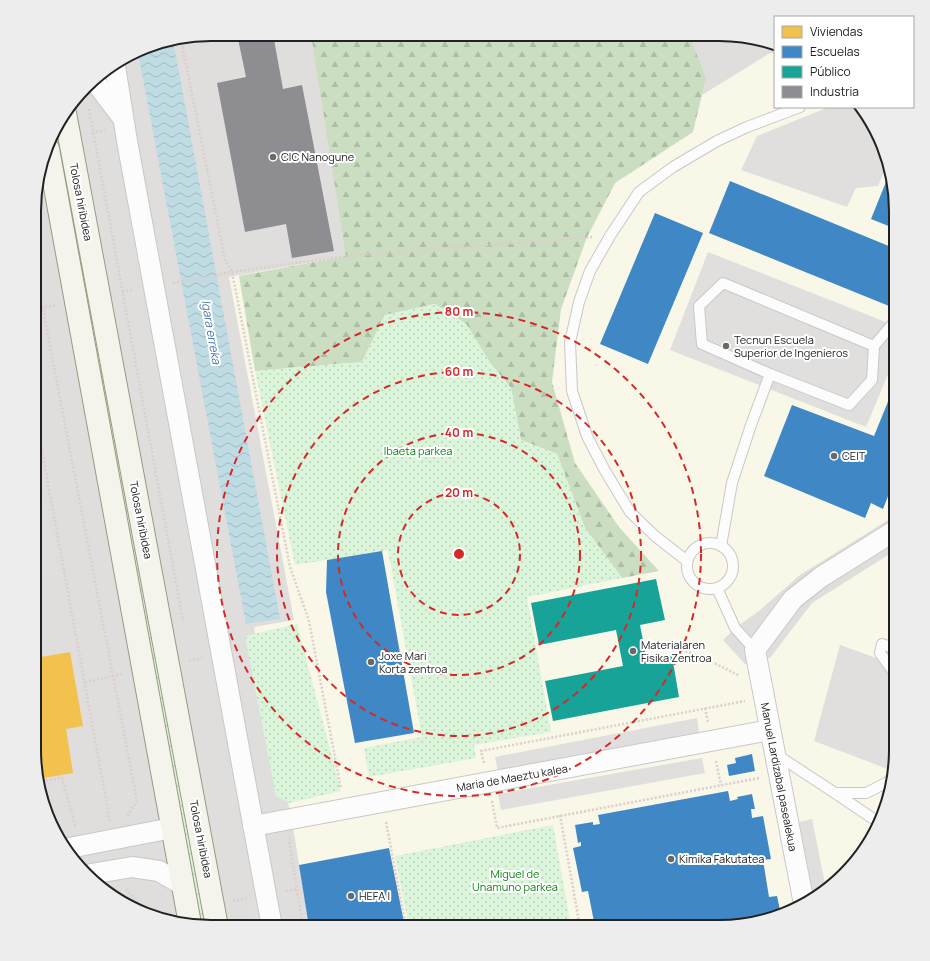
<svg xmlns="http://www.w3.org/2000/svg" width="930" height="961" viewBox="0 0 930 961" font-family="Manrope,sans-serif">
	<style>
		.residential { fill: #dfdedc }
		.education { fill: #f8f7e8 }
		.forest { fill: url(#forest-firs) }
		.park { fill: url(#park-dots) }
		.parking { fill: #e0dfde }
		.water { fill: url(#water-waves) }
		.homes { fill: #f2c14e }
		.schools { fill: #3f88c5 }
		.public { fill: #17a398 }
		.industry { fill: #8d8d92 }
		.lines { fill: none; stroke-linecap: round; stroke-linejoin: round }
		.service-casing { stroke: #c9c8c7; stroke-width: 12 }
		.minor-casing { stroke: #c9c8c7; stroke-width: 22 }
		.secondary-casing { stroke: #999a82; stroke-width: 24 }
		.path { stroke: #dccecd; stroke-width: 2.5; stroke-dasharray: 2 2; stroke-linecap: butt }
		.service { stroke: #fdfcfc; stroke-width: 10 }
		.minor { stroke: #fdfcfc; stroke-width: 20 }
		.secondary { stroke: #f4f4ed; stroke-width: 22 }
		.ring { fill: none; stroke: #d62828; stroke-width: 2; stroke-dasharray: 7 5 }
		.poi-dot { fill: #6a6968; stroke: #fff; stroke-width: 1.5 }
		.labels { text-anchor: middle; stroke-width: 4; stroke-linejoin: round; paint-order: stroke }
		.poi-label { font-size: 11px; fill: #222; stroke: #fff; text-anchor: start }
		.street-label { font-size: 11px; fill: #222; stroke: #fff }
		.park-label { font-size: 11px; fill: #0c8416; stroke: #fff }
		.water-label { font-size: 12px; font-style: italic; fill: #4a7aab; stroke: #fff }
		.rim { fill: none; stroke: #222; stroke-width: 2 }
		.centre { fill: #d62828; stroke: #fff; stroke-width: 2 }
		.ring-label { font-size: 12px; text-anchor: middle; font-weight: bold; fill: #d62828; stroke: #fff; stroke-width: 4; stroke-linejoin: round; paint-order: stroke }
	</style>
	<defs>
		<pattern id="forest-firs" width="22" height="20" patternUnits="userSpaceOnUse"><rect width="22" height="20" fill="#cbdec1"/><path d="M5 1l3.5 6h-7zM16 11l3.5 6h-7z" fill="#aebea6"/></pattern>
		<pattern id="park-dots" width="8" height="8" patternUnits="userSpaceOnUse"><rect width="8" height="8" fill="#daf5da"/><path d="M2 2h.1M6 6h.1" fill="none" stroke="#bbd2bb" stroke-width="1.8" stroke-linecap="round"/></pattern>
		<pattern id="water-waves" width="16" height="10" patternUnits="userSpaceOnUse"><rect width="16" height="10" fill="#bfdbe3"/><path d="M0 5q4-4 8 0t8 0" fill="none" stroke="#a4bcc2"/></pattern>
	</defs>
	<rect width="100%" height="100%" fill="#f0eeeb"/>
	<polygon class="residential" points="211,34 742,35 775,47 775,107 860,107 866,112 887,154 896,199 896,762 872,838 818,897 731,927 199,927 123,903 64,849 43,807 34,762 37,176 58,122 94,78 154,43"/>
	<polygon class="education" points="770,53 775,53 775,107 860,107 866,112 887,154 896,199 896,515 800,575 759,611 735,628 723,640 745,664 770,658 812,603 896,550 896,762 872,838 818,897 776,918 731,927 309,927 295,839 254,627 294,620 229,277 346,256 587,237 615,183 681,108"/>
	<polygon class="forest" points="311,34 689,35 706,78 693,132 615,183 587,237 561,309 552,382 575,463 619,527 659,571 622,578 585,528 557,454 521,440 511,388 491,364 466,324 435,304 385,315 362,362 255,371 239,276 346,256"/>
	<g class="park">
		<polygon points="58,122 209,927 203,927 54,131"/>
		<polygon points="435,304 466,324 491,364 511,388 521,440 557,454 585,528 622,578 527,597 551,732 474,745 476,758 369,777 364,748 422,737 388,550 295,565 255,371 362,362 385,315"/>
		<polygon points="297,624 341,791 289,803 276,796 245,636"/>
		<polygon points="553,825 571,927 409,927 395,856"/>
	</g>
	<g class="parking">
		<polygon points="829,107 860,107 866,112 887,154 888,162 878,186 856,188 847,207 741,170 757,136"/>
		<polygon points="708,252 896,326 896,355 866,427 670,350"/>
		<polygon points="36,459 37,459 59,576 35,580"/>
		<polygon points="840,645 896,665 896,762 893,771 814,741"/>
		<polygon points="697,718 699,733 498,771 495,757"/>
		<polygon points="702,758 705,773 501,810 498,794"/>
		<polygon points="812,819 826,889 818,897 814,899 799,822"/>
		<polygon points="257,903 261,927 254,927 249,905"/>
	</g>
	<polygon class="water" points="173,40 280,619 246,624 138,53 154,43"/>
	<polygon class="homes" points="70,652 83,726 66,729 73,773 38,779 34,762 35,658"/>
	<g class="schools">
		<polygon points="890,172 896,199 896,229 871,219"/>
		<polygon points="730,181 896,249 896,304 894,308 709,233"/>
		<polygon points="655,213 703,233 648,364 600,344"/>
		<polygon points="896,382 896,482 894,481 883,509 871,503 865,518 764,476 792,405 874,436"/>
		<polygon points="382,551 414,733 355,743 326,592 327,560"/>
		<polygon points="752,754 755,771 729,776 727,765 736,763 735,758"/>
		<polygon points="728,791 730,801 738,799 737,797 752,794 755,809 751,809 752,818 763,816 771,859 763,860 769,897 777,896 781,915 776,918 731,927 595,927 588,891 582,892 573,848 581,846 581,842 578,843 575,825 593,822 593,825 600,824 598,815"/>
		<polygon points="872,825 876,827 872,838 848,865 847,865"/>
		<polygon points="389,848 405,927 309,927 299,865"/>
	</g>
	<polygon class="public" points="656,579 665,620 640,625 647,661 672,656 679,697 553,721 545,681 623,666 616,630 539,645 531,603"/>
	<polygon class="industry" points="237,34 273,34 283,89 302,85 334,251 292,258 286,224 245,232 217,83 246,77"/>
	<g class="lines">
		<defs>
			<g id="service">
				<polygon points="723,283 874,346 872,380 849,405 770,374 702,344 699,306"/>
				<polyline points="874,346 896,320"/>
				<circle cx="710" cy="566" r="23"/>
				<polyline points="721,546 732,483 751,425 770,374"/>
				<polyline points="687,561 655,536 630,512 604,469 587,436 572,391 570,342 579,302 590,271 610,236 639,192 673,167 717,141 747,127 800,107"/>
				<polyline points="717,588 735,628 755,650"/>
				<polyline points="896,649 882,644 880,653 896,675"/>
				<polyline points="777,755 835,793 866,793 888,782 890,779"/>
				<polyline points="835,793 872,818"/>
			</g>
			<g id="minor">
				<polyline points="115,66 127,141 272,927"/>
				<polyline points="93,79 122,117"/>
				<polyline points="253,826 770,730"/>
				<polyline points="64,849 172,828"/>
				<polyline points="91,874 132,867 159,871 183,885"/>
				<polyline points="804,904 755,650 793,599 821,577 896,530"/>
			</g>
			<g id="secondary">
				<polyline points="65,113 217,927"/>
				<polyline points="48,149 190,924"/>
			</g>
		</defs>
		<use href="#service" class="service-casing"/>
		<use href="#minor" class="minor-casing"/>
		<use href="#secondary" class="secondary-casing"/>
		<g class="path">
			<polyline points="181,39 225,259 232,272 290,567 309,621 341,789"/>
			<polyline points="89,109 183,621"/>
			<polyline points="92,133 105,130"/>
			<polyline points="37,278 137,801 127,816"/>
			<polyline points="173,283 232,272 346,256 593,237"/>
			<polyline points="122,292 134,290"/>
			<polyline points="37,309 56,305"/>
			<polyline points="36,418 110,821"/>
			<polyline points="36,455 43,454"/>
			<polyline points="643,642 664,643 704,658 740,676"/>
			<polyline points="189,661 202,658"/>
			<polyline points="85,682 123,674"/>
			<polyline points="705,708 708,722"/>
			<polyline points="716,761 721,785"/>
			<polyline points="484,763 481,751 745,701"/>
			<polyline points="38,782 62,778 76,828"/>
			<polyline points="492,801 497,828 759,778"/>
			<polyline points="560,815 580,927"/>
			<polyline points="386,822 406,927"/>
			<polyline points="291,840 289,840 303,927"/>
			<polyline points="126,889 144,910"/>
			<polyline points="286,891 297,889"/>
			<polyline points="233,901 248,898"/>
			<polyline points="158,914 167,913"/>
		</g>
		<use href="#service" class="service"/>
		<use href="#minor" class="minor"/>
		<use href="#secondary" class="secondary"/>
	</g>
	<g class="ring">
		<circle cx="459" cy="554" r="61"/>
		<circle cx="459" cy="554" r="121"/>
		<circle cx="459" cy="554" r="182"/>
		<circle cx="459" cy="554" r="242"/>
	</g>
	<g class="poi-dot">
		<circle cx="273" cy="157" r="4"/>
		<circle cx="726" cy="346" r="4"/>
		<circle cx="834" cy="456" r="4"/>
		<circle cx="633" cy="651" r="4"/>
		<circle cx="371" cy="662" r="4"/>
		<circle cx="671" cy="859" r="4"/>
		<circle cx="351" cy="896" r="4"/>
	</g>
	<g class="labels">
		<g class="poi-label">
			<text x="281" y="161">CIC Nanogune</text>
			<text x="734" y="344">Tecnun Escuela<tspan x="734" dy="13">Superior de Ingenieros</tspan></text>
			<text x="842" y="460">CEIT</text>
			<text x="641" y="649">Materialaren<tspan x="641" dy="13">Fisika Zentroa</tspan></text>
			<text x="379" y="660">Joxe Mari<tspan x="379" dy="13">Korta zentroa</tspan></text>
			<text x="679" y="863">Kimika Fakutatea</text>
			<text x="359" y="900">HEFA I</text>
		</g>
		<g class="street-label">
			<text transform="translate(81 202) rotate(79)" y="4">Tolosa hiribidea</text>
			<text transform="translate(141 520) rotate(79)" y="4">Tolosa hiribidea</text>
			<text transform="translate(779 777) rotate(79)" y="4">Manuel Lardizabal pasealekua</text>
			<text transform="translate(512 778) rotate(-10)" y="4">Maria de Maeztu kalea</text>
			<text transform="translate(201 839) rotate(79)" y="4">Tolosa hiribidea</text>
		</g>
		<g class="park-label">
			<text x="418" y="455">Ibaeta parkea</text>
			<text x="515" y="878">Miguel de<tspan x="515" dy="13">Unamuno parkea</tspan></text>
		</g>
		<g class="water-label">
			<text transform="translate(211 332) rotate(80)" y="4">Igara erreka</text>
		</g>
	</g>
	<path d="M0 0H930V961H0ZM211 41H719A170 170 0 0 1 889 211V750A170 170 0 0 1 719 920H211A170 170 0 0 1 41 750V211A170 170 0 0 1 211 41Z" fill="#ededed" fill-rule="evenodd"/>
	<path class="rim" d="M211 41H719A170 170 0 0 1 889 211V750A170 170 0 0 1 719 920H211A170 170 0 0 1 41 750V211A170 170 0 0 1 211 41Z"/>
	<circle cx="459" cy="554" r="6" class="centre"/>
	<g class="ring-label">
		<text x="459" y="316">80 m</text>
		<text x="459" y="376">60 m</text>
		<text x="459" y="437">40 m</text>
		<text x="459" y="497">20 m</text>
	</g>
	<rect x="774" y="16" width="140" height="92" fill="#ffffff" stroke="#a7a7a7"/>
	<rect x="782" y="26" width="20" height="12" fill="#f2c14e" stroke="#a7a7a7"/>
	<text x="810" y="36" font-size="12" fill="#222222">Viviendas</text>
	<rect x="782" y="46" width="20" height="12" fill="#3f88c5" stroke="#a7a7a7"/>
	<text x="810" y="56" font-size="12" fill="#222222">Escuelas</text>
	<rect x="782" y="66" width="20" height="12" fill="#17a398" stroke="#a7a7a7"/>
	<text x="810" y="76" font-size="12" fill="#222222">Público</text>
	<rect x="782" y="86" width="20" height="12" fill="#8d8d92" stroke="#a7a7a7"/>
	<text x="810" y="96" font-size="12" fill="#222222">Industria</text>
</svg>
